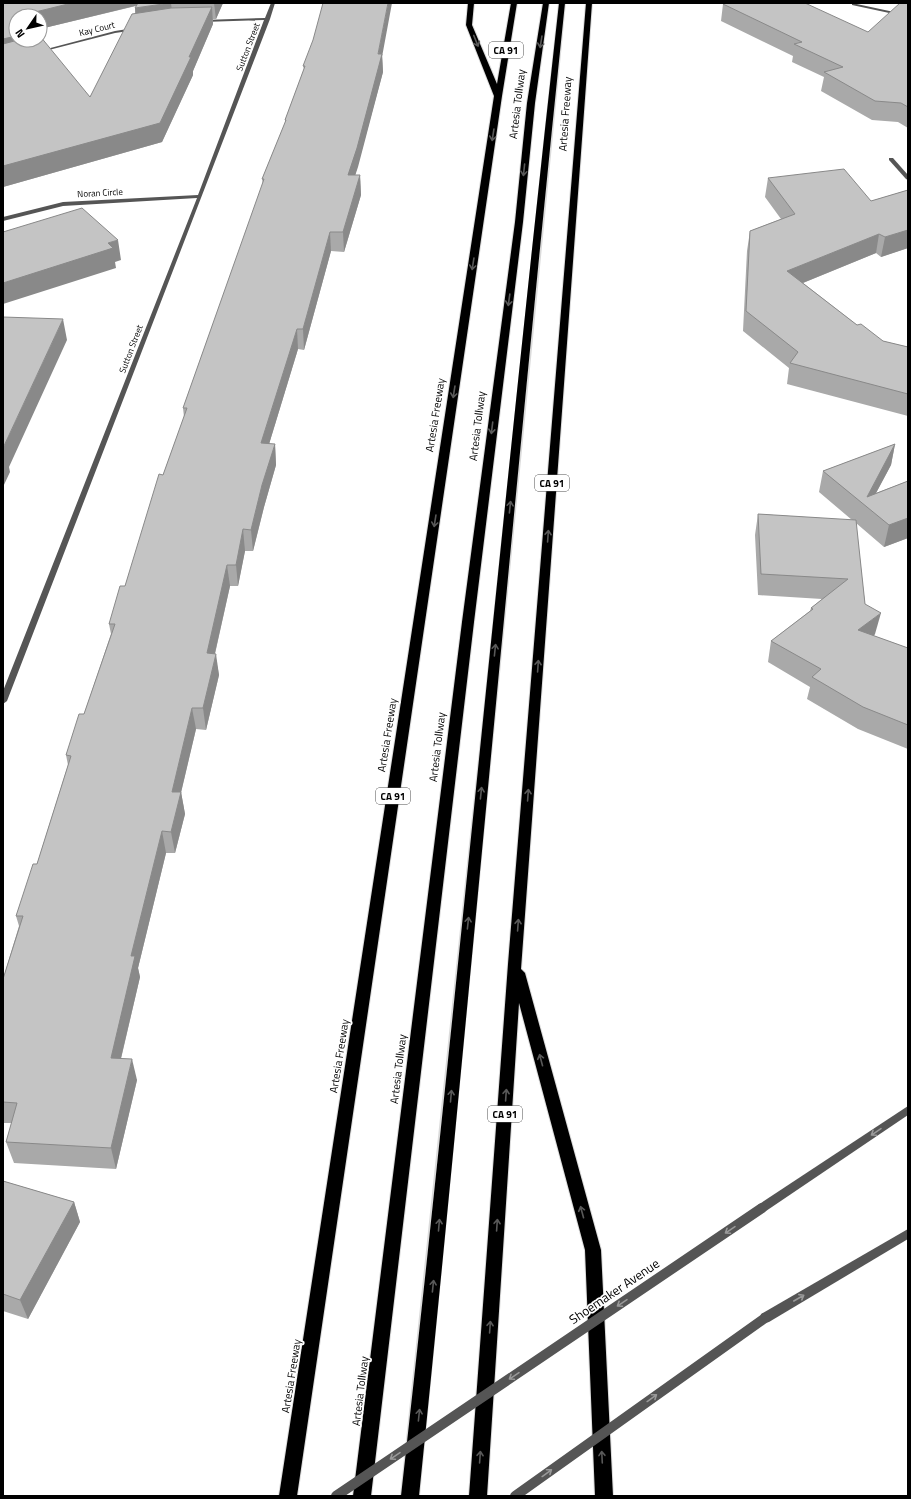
<svg xmlns="http://www.w3.org/2000/svg" width="911" height="1499" viewBox="0 0 911 1499" font-family="'Titillium Web',sans-serif">
	<style>
		.lines { fill: none; stroke-linecap: round; stroke-linejoin: round }
		.motorway-casing { stroke: #dbdbdb; stroke-width: 2 }
		.minor { fill: #555; fill-rule: evenodd }
		.tertiary { fill: #555; fill-rule: evenodd }
		.motorway { fill: #000; fill-rule: evenodd }
		.tertiary-bridge { stroke: #555; stroke-width: 10 }
		.wall { fill: #a9a9a9; fill-rule: evenodd }
		.shaded-wall { fill: #898989 }
		.building { fill: #c4c4c4; stroke: #898989 }
		.oneway { stroke: #595959 }
		.oneway2 { stroke: #999 }
		.labels { text-anchor: middle; stroke-width: 3.5; stroke-linejoin: round; paint-order: stroke }
		.far-street-label { font-size: 9px; fill: #000; stroke: #fff }
		.shield { fill: #fff; stroke: #4c4c4c; stroke-width: 1 }
		.shield-label { font-size: 10px; font-weight: bold; fill: #000 }
		.street-label { font-size: 11px; fill: #000; stroke: #fff }
		.near-street-label { font-size: 13px; fill: #000; stroke: #fff }
	</style>
	<rect width="100%" height="100%" fill="#fff"/>
	<g class="lines">
		<defs>
			<g id="motorway">
				<polygon points="468,3 474,3 472,25 497,84 511,3 517,3 502,96 297,1496 279,1496 494,96 466,25"/>
				<polygon points="543,3 549,3 535,103 523,222 474,622 371,1496 353,1496 462,622 515,222 527,103"/>
				<path d="M559 3H565C513 500 470 999 419 1496H401C457 999 503 500 559 3Z"/>
				<polygon points="586,3 592,3 521,969 525,973 601,1250 613,1496 595,1496 585,1250 519,1003 487,1496 469,1496 508,964"/>
			</g>
		</defs>
		<use href="#motorway" class="motorway-casing"/>
		<g class="minor">
			<polygon points="271,3 275,3 270,19 7,701 3,704 3,691 197,198 63,206 3,221 3,217 63,202 198,195 264,20 203,22 201,21 203,20 265,18"/>
			<polygon points="852,3 908,15 908,17 852,5"/>
			<polygon points="134,28 136,28 136,30 115,33 41,52 39,51 115,31"/>
			<polygon points="889,158 893,158 908,175 908,180 906,179 889,160"/>
		</g>
		<g class="tertiary">
			<polygon points="908,1106 908,1115 766,1211 762,1213 758,1211 757,1208 758,1205"/>
			<polygon points="908,1229 908,1239 769,1322 765,1323 761,1322 760,1318 761,1314"/>
		</g>
		<use href="#motorway" class="motorway"/>
		<g class="tertiary-bridge">
			<polyline points="336,1496 762,1208"/>
			<polyline points="515,1496 765,1318"/>
		</g>
	</g>
	<g class="wall">
		<path d="M3 3H223L216 19H213V24L193 71V75L162 142 3 187ZM136 6 135 8V13L90 97 16 16 40 29Z"/>
		<polygon points="908,3 908,128 898,122 872,120 821,91 824,77 792,62 793,56 721,21 723,4 868,32"/>
		<polygon points="382,54 383,72 355,175 360,175 361,195 344,252 331,251 304,350 298,349 269,444 275,444 276,465 264,507 253,551 245,551 238,586 230,586 215,654 219,675 206,730 196,729 181,792 185,814 175,853 166,853 138,968 140,977 121,1059 137,1080 116,1169 14,1163 6,1142 12,1123 3,1123 3,979 19,926 16,916 37,864 68,765 66,755 84,714 111,634 109,624 125,586 163,475 184,417 183,408 263,184 262,179 285,123 285,120 304,69 303,66"/>
		<polygon points="768,178 871,201 908,190 908,248 881,257 876,253 803,283 857,325 883,341 908,347 908,416 787,384 789,368 743,331 747,251 750,231 781,219 765,197"/>
		<polygon points="895,444 891,465 876,493 908,481 908,538 884,547 856,523 865,604 875,634 874,636 908,648 908,749 858,729 807,699 810,687 768,662 771,641 810,611 811,608 822,599 758,595 755,535 758,514 852,520 819,492 823,471"/>
		<polygon points="3,1181 74,1202 80,1222 28,1319 3,1311"/>
	</g>
	<g class="shaded-wall">
		<polygon points="72,3 147,3 40,29 40,16 23,16 23,15"/>
		<polygon points="171,3 173,20 137,26 135,8"/>
		<polygon points="214,3 223,3 216,19"/>
		<polygon points="388,3 392,3 382,57 382,54 383,72 358,167 349,194 348,175 378,54"/>
		<polygon points="212,7 213,24 193,71 193,75 162,142 3,187 3,166 189,57"/>
		<polygon points="16,36 16,40 38,40 3,58 3,39"/>
		<polygon points="360,175 361,195 344,252 343,232"/>
		<polygon points="908,230 908,248 881,257 885,237"/>
		<polygon points="330,232 331,251 304,350 303,329"/>
		<polygon points="879,234 876,253 783,291 787,271"/>
		<polygon points="118,240 121,260 115,262 116,268 3,304 3,283 108,243"/>
		<polygon points="63,319 67,340 9,467 10,472 3,487 3,448"/>
		<polygon points="297,329 298,349 263,464 261,443"/>
		<polygon points="275,444 276,465 264,507 253,551 251,530 262,485"/>
		<polygon points="895,444 891,465 868,508 867,497"/>
		<polygon points="908,518 908,538 884,547 889,525"/>
		<polygon points="243,529 245,551 238,586 236,565"/>
		<polygon points="227,565 230,586 210,675 207,653"/>
		<polygon points="881,613 875,634 853,652 858,630"/>
		<polygon points="216,654 219,675 206,730 203,708"/>
		<polygon points="192,708 196,729 176,814 172,792"/>
		<polygon points="181,792 185,814 175,853 171,832"/>
		<polygon points="162,831 166,853 138,968 140,977 116,1079 111,1058 131,956"/>
		<polygon points="132,1059 137,1080 116,1169 111,1148"/>
		<polygon points="74,1202 80,1222 28,1319 20,1300"/>
	</g>
	<g class="building">
		<polygon points="3,3 72,3 23,15 24,16 16,16 16,36 3,39"/>
		<polygon points="138,3 170,3 135,8"/>
		<polygon points="323,3 388,3 378,54 382,54 357,148 348,175 360,175 343,232 330,232 303,329 297,329 261,443 275,444 262,485 251,530 243,529 236,565 227,565 207,653 216,654 203,708 192,708 172,792 181,792 171,832 162,831 131,956 135,956 111,1058 132,1059 111,1148 6,1142 17,1103 3,1102 3,979 23,916 16,916 33,864 37,864 71,756 66,755 79,714 84,714 115,624 109,624 120,586 125,586 159,474 163,475 187,408 183,408 264,179 262,179 286,120 285,120 305,66 303,66 313,40"/>
		<polygon points="725,3 805,3 868,32 900,3 908,3 908,107 901,103 875,101 824,72 843,67 794,44 802,42 723,4"/>
		<polygon points="212,7 189,57 191,57 160,123 3,166 3,44 18,40 40,40 40,36 90,97 132,14 171,8"/>
		<polygon points="844,169 871,201 908,190 908,230 885,237 879,234 787,271 857,325 861,324 883,341 908,347 908,394 790,363 798,352 746,311 750,231 795,214 768,178"/>
		<polygon points="82,208 118,240 108,243 113,248 3,283 3,232"/>
		<polygon points="3,317 63,319 3,448"/>
		<polygon points="895,444 867,497 908,481 908,518 889,525 823,471"/>
		<polygon points="758,514 856,520 865,604 881,613 858,630 908,648 908,725 863,707 812,677 821,669 771,641 813,609 811,608 848,579 761,574"/>
		<polygon points="3,1181 74,1202 20,1300 3,1294"/>
	</g>
	<defs><path id="oneway-shaft" d="M-6 0H5M1.5-3L5.5 0L1.5 3" fill="none" stroke-width="1.6" stroke-linecap="round" stroke-linejoin="round"/></defs>
	<g class="oneway">
		<use href="#oneway-shaft" transform="translate(476 41) rotate(68)"/>
		<use href="#oneway-shaft" transform="translate(541 42) rotate(99)"/>
		<use href="#oneway-shaft" transform="translate(493 135) rotate(99)"/>
		<use href="#oneway-shaft" transform="translate(524 170) rotate(96)"/>
		<use href="#oneway-shaft" transform="translate(473 264) rotate(99)"/>
		<use href="#oneway-shaft" transform="translate(509 300) rotate(98)"/>
		<use href="#oneway-shaft" transform="translate(454 392) rotate(99)"/>
		<use href="#oneway-shaft" transform="translate(492 428) rotate(97)"/>
		<use href="#oneway-shaft" transform="translate(510 507) rotate(-84)"/>
		<use href="#oneway-shaft" transform="translate(435 521) rotate(99)"/>
		<use href="#oneway-shaft" transform="translate(548 536) rotate(-86)"/>
		<use href="#oneway-shaft" transform="translate(495 650) rotate(-84)"/>
		<use href="#oneway-shaft" transform="translate(538 666) rotate(-86)"/>
		<use href="#oneway-shaft" transform="translate(481 793) rotate(-84)"/>
		<use href="#oneway-shaft" transform="translate(528 795) rotate(-86)"/>
		<use href="#oneway-shaft" transform="translate(468 923) rotate(-84)"/>
		<use href="#oneway-shaft" transform="translate(518 925) rotate(-86)"/>
		<use href="#oneway-shaft" transform="translate(541 1060) rotate(-105)"/>
		<use href="#oneway-shaft" transform="translate(506 1095) rotate(-86)"/>
		<use href="#oneway-shaft" transform="translate(451 1096) rotate(-85)"/>
		<use href="#oneway-shaft" transform="translate(582 1212) rotate(-105)"/>
		<use href="#oneway-shaft" transform="translate(439 1225) rotate(-85)"/>
		<use href="#oneway-shaft" transform="translate(497 1225) rotate(-86)"/>
		<use href="#oneway-shaft" transform="translate(433 1286) rotate(-84)"/>
		<use href="#oneway-shaft" transform="translate(490 1327) rotate(-86)"/>
		<use href="#oneway-shaft" transform="translate(419 1415) rotate(-84)"/>
		<use href="#oneway-shaft" transform="translate(480 1457) rotate(-86)"/>
		<use href="#oneway-shaft" transform="translate(602 1457) rotate(-93)"/>
	</g>
	<g class="oneway2">
		<use href="#oneway-shaft" transform="translate(876 1132) rotate(146)"/>
		<use href="#oneway-shaft" transform="translate(730 1230) rotate(146)"/>
		<use href="#oneway-shaft" transform="translate(799 1298) rotate(-30)"/>
		<use href="#oneway-shaft" transform="translate(622 1303) rotate(146)"/>
		<use href="#oneway-shaft" transform="translate(514 1376) rotate(146)"/>
		<use href="#oneway-shaft" transform="translate(652 1398) rotate(-36)"/>
		<use href="#oneway-shaft" transform="translate(395 1456) rotate(146)"/>
		<use href="#oneway-shaft" transform="translate(547 1473) rotate(-36)"/>
	</g>
	<g class="labels">
		<g class="far-street-label">
			<text transform="translate(97 29) rotate(-14)" y="3">Kay Court</text>
			<text transform="translate(248 47) rotate(-69)" y="3">Sutton Street</text>
			<text transform="translate(100 193) rotate(-3)" y="3">Noran Circle</text>
			<text transform="translate(131 349) rotate(-69)" y="3">Sutton Street</text>
		</g>
		<g class="shield">
			<rect x="489" y="42" width="34" height="16" rx="3"/>
			<rect x="535" y="475" width="34" height="16" rx="3"/>
			<rect x="376" y="788" width="34" height="16" rx="3"/>
			<rect x="488" y="1106" width="34" height="16" rx="3"/>
		</g>
		<g class="shield-label">
			<text x="506" y="54">CA 91</text>
			<text x="552" y="487">CA 91</text>
			<text x="393" y="800">CA 91</text>
			<text x="505" y="1118">CA 91</text>
		</g>
		<g class="street-label">
			<text transform="translate(517 104) rotate(-83)" y="4">Artesia Tollway</text>
			<text transform="translate(565 114) rotate(-86)" y="4">Artesia Freeway</text>
			<text transform="translate(435 415) rotate(-81)" y="4">Artesia Freeway</text>
			<text transform="translate(477 426) rotate(-83)" y="4">Artesia Tollway</text>
			<text transform="translate(387 735) rotate(-81)" y="4">Artesia Freeway</text>
			<text transform="translate(437 747) rotate(-83)" y="4">Artesia Tollway</text>
			<text transform="translate(339 1056) rotate(-81)" y="4">Artesia Freeway</text>
			<text transform="translate(398 1069) rotate(-83)" y="4">Artesia Tollway</text>
			<text transform="translate(291 1376) rotate(-81)" y="4">Artesia Freeway</text>
			<text transform="translate(360 1391) rotate(-83)" y="4">Artesia Tollway</text>
		</g>
		<g class="near-street-label">
			<text transform="translate(614 1291) rotate(-34)" y="5">Shoemaker Avenue</text>
		</g>
	</g>
	<rect width="911" height="1499" fill="none" stroke="#000000" stroke-width="8"/>
	<g transform="translate(28 28) rotate(236)"><circle r="19" fill="#ffffff" stroke="#999999"/>
	<path d="M0-3L7 15L0 10L-7 15Z" fill="#000000"/>
	<text y="-6" font-size="11" font-weight="bold" text-anchor="middle" fill="#000000">N</text>
	</g>
</svg>
